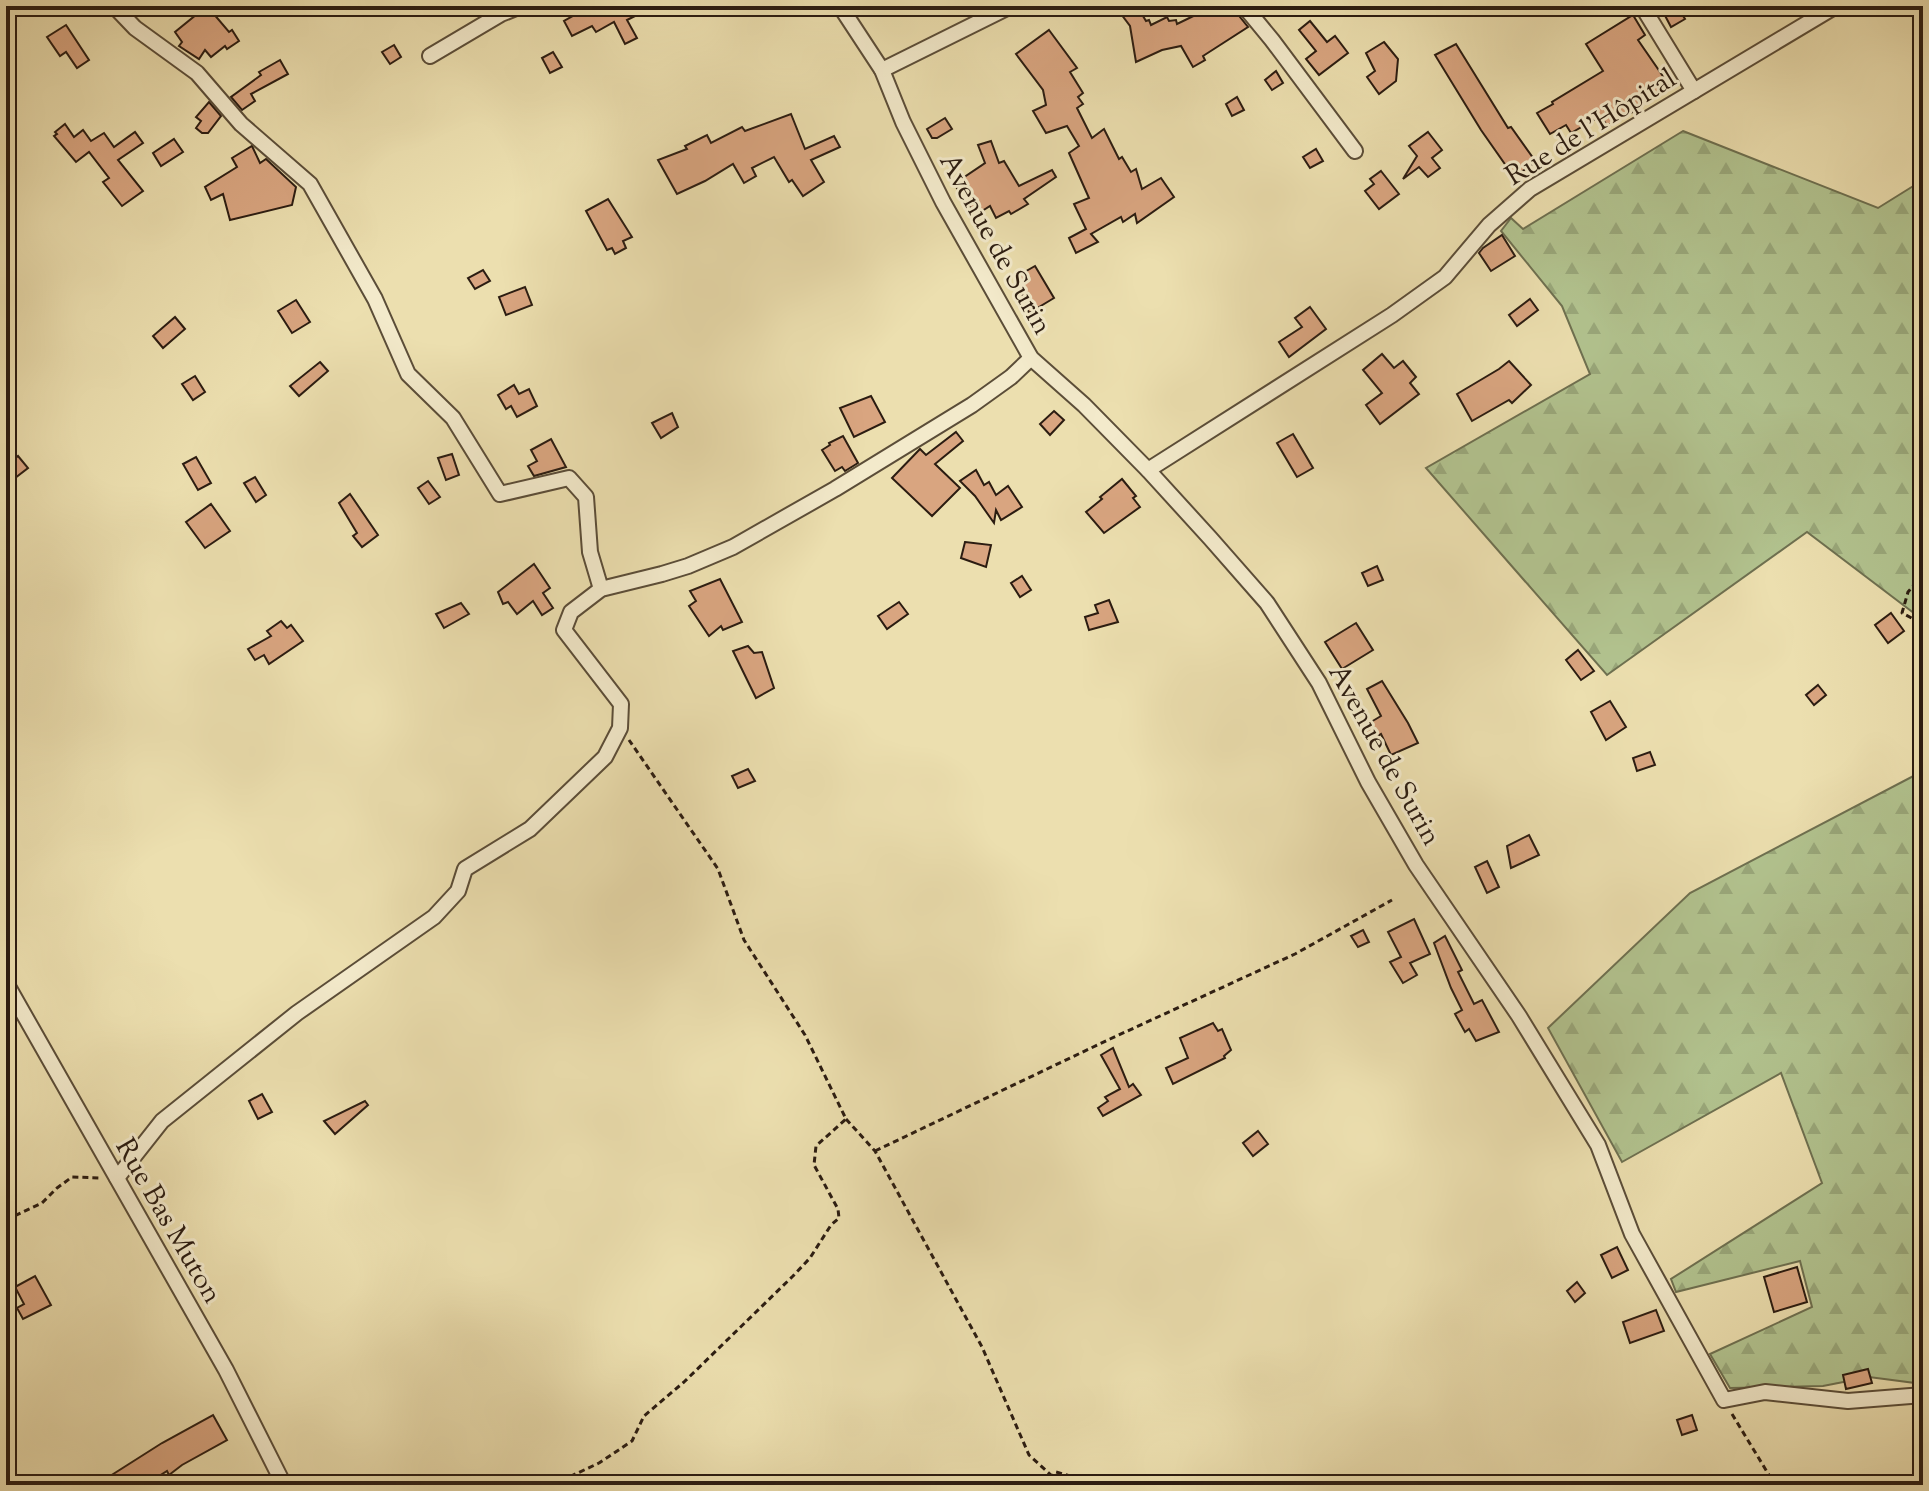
<svg xmlns="http://www.w3.org/2000/svg" width="1929" height="1491" viewBox="0 0 1929 1491" font-family="'Sorts Mill Goudy',serif">
	<style>
		.forest { fill: url(#forest-firs); stroke: #6e7050; stroke-width: 2 }
		.building { fill: #d9a580; stroke: #2b1c11; stroke-width: 2 }
		.lines { fill: none; stroke-linecap: round; stroke-linejoin: round }
		.street-casing { stroke: #5b4d38; stroke-width: 18 }
		.path { stroke: #2b1c11; stroke-width: 3; stroke-dasharray: 6 4; stroke-linecap: butt }
		.street { stroke: #f3eacb; stroke-width: 14 }
		.labels { text-anchor: middle; stroke-width: 6; stroke-linejoin: round; paint-order: stroke }
		.street-label { font-size: 28px; fill: #2b1c11; stroke: #f3eacb }
	</style>
	<defs>
		<pattern id="forest-firs" width="22" height="20" patternUnits="userSpaceOnUse" patternTransform="scale(2)"><rect width="22" height="20" fill="#b2c38f"/><path d="M5 1l3.5 6h-7zM16 11l3.5 6h-7z" fill="#99a77a"/></pattern>
	</defs>
	<rect width="100%" height="100%" fill="#ecdfaf"/>
	<filter id="stains"><feTurbulence type="fractalNoise" baseFrequency=".0025" numOctaves="4"/><feColorMatrix values="0 0 0 0 .2 0 0 0 0 .09 0 0 0 0 .02 0 0 0 .5 -.17"/></filter>
	<radialGradient id="worn" r=".72"><stop offset=".6" stop-color="#630" stop-opacity="0"/><stop offset="1" stop-color="#630" stop-opacity=".3"/></radialGradient>
	<g class="forest">
		<polygon points="1683,131 1878,208 1923,180 1923,620 1807,532 1607,675 1426,468 1590,374 1562,306 1501,231 1511,218 1523,229"/>
		<polygon points="1923,771 1923,1384 1869,1377 1823,1386 1730,1388 1710,1354 1812,1307 1800,1261 1676,1292 1671,1279 1822,1183 1781,1073 1622,1162 1548,1028 1690,893"/>
	</g>
	<g class="building">
		<polygon points="207,6 229,32 232,30 239,41 227,49 225,46 211,57 205,50 199,59 179,46 182,42 175,32"/>
		<polygon points="591,6 655,6 627,20 637,38 625,44 614,22 596,32 592,26 572,36 564,21"/>
		<polygon points="1115,6 1137,6 1146,21 1149,20 1151,25 1167,17 1169,21 1176,20 1177,24 1214,6 1234,6 1236,12 1248,27 1203,56 1205,60 1193,67 1181,46 1162,50 1136,62 1130,26"/>
		<polygon points="1660,6 1677,6 1685,19 1671,27"/>
		<polygon points="1633,15 1645,35 1638,40 1669,85 1637,107 1638,109 1607,126 1601,116 1571,133 1566,125 1550,134 1537,113 1553,104 1552,102 1603,71 1586,44"/>
		<polygon points="1310,21 1327,42 1335,36 1348,53 1319,75 1306,59 1316,51 1299,30"/>
		<polygon points="66,25 89,60 77,68 66,52 60,56 47,37"/>
		<polygon points="1049,30 1077,68 1070,72 1083,93 1078,97 1083,104 1077,108 1092,138 1104,129 1119,159 1122,157 1131,172 1136,169 1142,189 1161,178 1174,197 1137,223 1135,214 1123,222 1121,217 1091,234 1098,242 1076,253 1069,238 1086,229 1074,204 1089,198 1069,153 1079,146 1067,126 1046,133 1033,111 1046,105 1043,90 1016,54"/>
		<polygon points="1384,42 1398,59 1396,81 1379,94 1367,77 1375,71 1366,53"/>
		<polygon points="1456,44 1508,128 1511,127 1536,162 1514,177 1481,130 1435,55"/>
		<polygon points="394,45 401,57 390,64 382,52"/>
		<polygon points="553,52 562,67 550,73 542,58"/>
		<polygon points="280,60 288,74 251,94 255,101 242,110 231,97 261,75 259,72"/>
		<polygon points="1276,71 1283,83 1272,90 1265,80"/>
		<polygon points="1237,97 1244,110 1232,116 1226,104"/>
		<polygon points="209,102 221,116 208,133 202,133 196,128 201,121 196,117"/>
		<polygon points="791,114 805,149 834,136 840,147 811,160 824,182 803,196 792,180 789,182 774,157 752,168 756,176 744,183 733,164 705,181 677,194 658,160 687,149 685,146 707,135 711,143 742,127 745,131"/>
		<polygon points="945,118 952,129 937,138 932,138 927,129"/>
		<polygon points="65,124 74,137 83,130 91,141 104,133 114,147 135,132 143,143 118,160 143,191 122,206 103,182 109,178 89,152 76,162 54,136 57,134 55,132"/>
		<polygon points="1428,132 1442,150 1432,158 1440,168 1428,177 1419,167 1403,179 1417,156 1409,146"/>
		<polygon points="174,139 183,152 161,166 153,153"/>
		<polygon points="991,141 999,163 1004,161 1019,186 1052,170 1056,177 1024,199 1028,204 1011,214 1009,211 996,218 990,206 976,215 954,184 985,163 978,145"/>
		<polygon points="252,146 260,163 266,159 296,187 292,205 230,220 223,194 211,200 205,187 237,167 232,158"/>
		<polygon points="1316,149 1323,161 1310,168 1303,157"/>
		<polygon points="1381,171 1399,194 1379,209 1365,191 1374,184 1370,179"/>
		<polygon points="608,199 632,237 623,241 626,248 615,254 612,248 607,250 586,211"/>
		<polygon points="1502,235 1515,256 1491,271 1479,253 1483,248"/>
		<polygon points="1035,266 1054,298 1029,313 1016,277"/>
		<polygon points="483,270 490,281 475,289 468,278"/>
		<polygon points="525,287 532,305 506,315 499,297"/>
		<polygon points="1530,299 1538,310 1517,326 1509,315"/>
		<polygon points="296,300 310,322 292,333 278,311"/>
		<polygon points="1310,307 1326,329 1289,357 1279,342 1302,327 1295,318"/>
		<polygon points="175,317 185,329 163,348 153,336"/>
		<polygon points="1382,354 1394,368 1403,361 1416,377 1410,383 1419,394 1380,424 1366,405 1382,393 1363,370"/>
		<polygon points="1509,361 1531,385 1512,403 1509,400 1472,421 1457,394 1499,369"/>
		<polygon points="320,362 328,371 299,396 290,386"/>
		<polygon points="195,376 205,392 193,400 182,384"/>
		<polygon points="514,385 519,394 529,389 537,406 517,417 511,406 506,409 498,395"/>
		<polygon points="871,396 885,422 854,437 840,408"/>
		<polygon points="1054,411 1064,420 1050,435 1040,424"/>
		<polygon points="672,413 678,427 661,438 652,423"/>
		<polygon points="956,432 963,441 935,464 960,488 932,516 892,478 920,449 926,455"/>
		<polygon points="1293,434 1313,468 1297,477 1277,443"/>
		<polygon points="843,436 858,463 845,471 842,467 835,471 822,450 830,445 829,443"/>
		<polygon points="551,439 566,467 534,476 528,466 537,461 531,450"/>
		<polygon points="452,454 459,475 446,480 438,458"/>
		<polygon points="18,456 28,468 6,485 6,466"/>
		<polygon points="196,457 211,483 198,490 183,464"/>
		<polygon points="976,470 984,485 989,482 996,495 1008,486 1022,507 1001,520 996,510 994,523 975,496 960,481"/>
		<polygon points="255,477 266,495 256,502 244,483"/>
		<polygon points="1122,479 1136,496 1133,498 1140,507 1104,533 1086,512 1102,499 1100,497"/>
		<polygon points="428,481 440,497 429,504 418,488"/>
		<polygon points="350,494 378,535 362,547 353,536 357,533 339,503"/>
		<polygon points="211,504 230,531 205,548 186,522"/>
		<polygon points="965,542 991,545 986,567 961,558"/>
		<polygon points="534,564 550,588 543,593 553,608 542,615 533,601 517,614 508,602 503,604 498,592"/>
		<polygon points="1377,566 1383,580 1368,586 1362,573"/>
		<polygon points="1022,576 1031,590 1020,597 1011,583"/>
		<polygon points="720,579 742,622 723,630 721,626 709,636 689,606 696,601 690,591"/>
		<polygon points="1109,600 1118,622 1089,630 1085,617 1098,613 1095,605"/>
		<polygon points="899,602 908,614 887,629 878,616"/>
		<polygon points="461,603 469,614 444,628 436,614"/>
		<polygon points="1891,613 1904,631 1888,643 1875,625"/>
		<polygon points="281,621 287,628 291,625 303,641 269,664 264,655 255,660 248,649 271,636 267,631"/>
		<polygon points="1356,623 1373,650 1342,669 1325,642"/>
		<polygon points="748,646 754,653 762,652 774,688 756,698 733,651"/>
		<polygon points="1578,650 1594,671 1581,680 1566,660"/>
		<polygon points="1382,681 1408,723 1418,743 1391,755 1381,734 1370,741 1361,728 1381,716 1367,689"/>
		<polygon points="1818,685 1826,695 1814,705 1806,695"/>
		<polygon points="1610,701 1626,727 1606,740 1591,712"/>
		<polygon points="1650,752 1655,765 1637,771 1633,758"/>
		<polygon points="748,769 755,781 738,788 732,776"/>
		<polygon points="1529,835 1539,855 1511,868 1507,846"/>
		<polygon points="1487,861 1499,887 1487,893 1475,867"/>
		<polygon points="1414,919 1430,954 1410,963 1417,975 1403,983 1390,962 1401,957 1388,932"/>
		<polygon points="1363,930 1369,942 1358,947 1351,936"/>
		<polygon points="1445,936 1462,970 1458,972 1474,1004 1482,1000 1499,1032 1476,1041 1469,1029 1465,1032 1455,1014 1462,1010 1451,988 1434,943"/>
		<polygon points="1213,1023 1218,1031 1222,1029 1231,1050 1224,1056 1225,1058 1173,1084 1166,1068 1188,1058 1180,1038"/>
		<polygon points="1113,1048 1129,1087 1133,1084 1141,1095 1103,1116 1098,1108 1108,1101 1105,1097 1120,1089 1101,1055"/>
		<polygon points="262,1094 272,1112 258,1119 249,1101"/>
		<polygon points="365,1101 368,1105 335,1134 324,1121"/>
		<polygon points="1258,1131 1268,1144 1253,1156 1243,1143"/>
		<polygon points="1617,1247 1628,1270 1612,1278 1601,1255"/>
		<polygon points="1797,1267 1807,1302 1774,1312 1764,1277"/>
		<polygon points="35,1276 51,1305 23,1319 17,1308 24,1304 15,1287"/>
		<polygon points="1577,1282 1585,1293 1575,1302 1567,1291"/>
		<polygon points="1656,1310 1664,1331 1630,1343 1623,1322"/>
		<polygon points="1868,1369 1872,1383 1846,1389 1843,1375"/>
		<polygon points="213,1415 227,1440 182,1465 169,1475 167,1471 145,1485 96,1485 162,1443"/>
		<polygon points="1692,1415 1697,1430 1682,1435 1677,1420"/>
	</g>
	<g class="lines">
		<defs>
			<g id="street">
				<polyline points="114,6 135,28 197,73 241,124 310,184 375,299 408,374 453,418 500,494 569,478 586,497 590,552 601,589"/>
				<polyline points="840,6 882,70 903,122 943,202 1031,358 1084,405 1148,470 1210,538 1267,603 1319,683 1368,782 1416,865 1519,1016 1598,1145 1632,1234 1724,1400 1765,1392 1848,1401 1923,1395"/>
				<polyline points="1244,6 1272,40 1355,151"/>
				<polyline points="1642,6 1694,91"/>
				<polyline points="430,56 501,14 521,6"/>
				<polyline points="882,70 1011,6"/>
				<polyline points="1148,470 1392,315 1445,277 1489,225 1530,189 1836,6"/>
				<polyline points="6,983 226,1370 284,1485"/>
				<polyline points="117,1178 162,1121 297,1013 434,917 458,891 465,869 530,829 605,757 620,728 621,704 564,630 571,612 601,589 662,574 688,566 733,547 835,489 972,405 1011,377 1031,358"/>
			</g>
		</defs>
		<use href="#street" class="street-casing"/>
		<g class="path">
			<polyline points="1923,574 1908,592 1902,613 1923,624"/>
			<polyline points="846,1119 875,1151 982,1347 1029,1455 1052,1476"/>
			<polyline points="875,1151 1110,1039 1295,954 1392,900"/>
			<polyline points="6,1220 42,1203 57,1188 72,1177 101,1178"/>
			<polyline points="1732,1414 1775,1485"/>
			<polyline points="552,1485 599,1463 632,1441 644,1416 684,1382 793,1276 810,1258 831,1225 839,1218 838,1209 814,1165 816,1146 846,1119 805,1035 744,940 718,869 629,740"/>
			<polyline points="1041,1485 1056,1472 1074,1477 1079,1485"/>
		</g>
		<use href="#street" class="street"/>
	</g>
	<g class="labels">
		<g class="street-label">
			<text transform="translate(1590 126) rotate(-32)" y="10">Rue de l'Hôpital</text>
			<text transform="translate(997 243) rotate(61)" y="10">Avenue de Surin</text>
			<text transform="translate(1386 754) rotate(61)" y="10">Avenue de Surin</text>
			<text transform="translate(170 1220) rotate(60)" y="10">Rue Bas Muton</text>
		</g>
	</g>
	<rect width="1929" height="1491" fill="none" stroke="#ecdfaf" stroke-width="32"/>
	<rect x="8" y="8" width="1913" height="1475" fill="none" stroke="#2b1c11" stroke-width="4"/>
	<rect x="16" y="16" width="1897" height="1459" fill="none" stroke="#2b1c11" stroke-width="2"/>
	<rect width="100%" height="100%" filter="url(#stains)"/>
	<rect width="100%" height="100%" fill="url(#worn)"/>
</svg>
